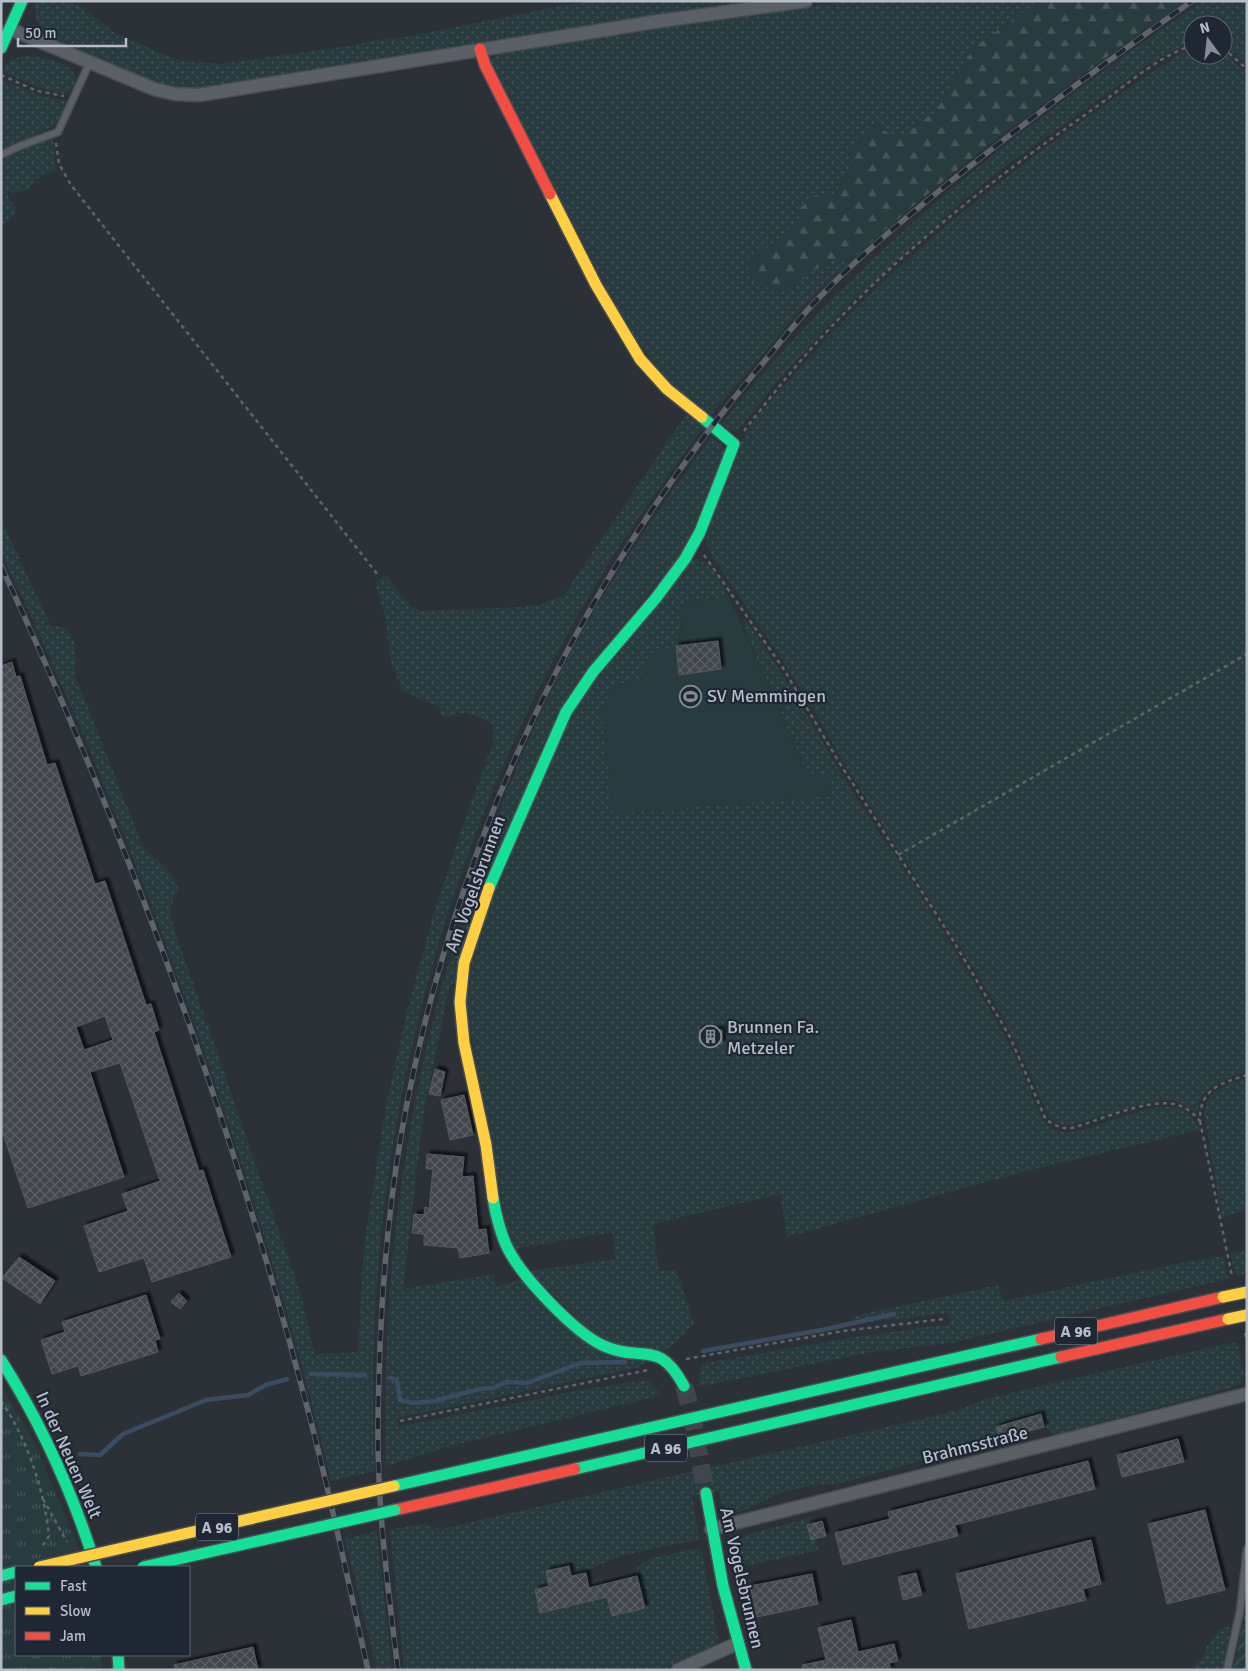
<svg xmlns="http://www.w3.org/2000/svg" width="1248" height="1671" viewBox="0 0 1248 1671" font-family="Signika,sans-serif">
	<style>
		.grass { fill: url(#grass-dots) }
		.forest { fill: url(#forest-firs) }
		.park { fill: url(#park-tufts) }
		.garden { fill: url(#garden-furrows) }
		.pitch { fill: #283b3e }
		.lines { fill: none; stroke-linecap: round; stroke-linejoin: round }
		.stream { stroke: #3b4b62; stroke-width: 4.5 }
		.building { fill: url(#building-cross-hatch); stroke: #53585f; fill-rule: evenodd; filter: url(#shadow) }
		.secondary-tunnel { stroke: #41464e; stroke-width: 18; stroke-dasharray: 18 9; stroke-linecap: butt }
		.lane-casing { stroke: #4a4d53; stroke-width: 9 }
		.street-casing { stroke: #4a4d53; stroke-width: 15 }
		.fast-casing { stroke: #4a4d53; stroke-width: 14 }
		.slow-casing { stroke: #4a4d53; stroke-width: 14 }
		.jam-casing { stroke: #4a4d53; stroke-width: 14 }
		.path { stroke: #5e646a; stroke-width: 2.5; stroke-dasharray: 4 4; stroke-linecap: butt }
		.lane { stroke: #5b5f66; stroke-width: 6 }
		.street { stroke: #5b5f66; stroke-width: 12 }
		.fast { stroke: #16e098; stroke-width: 11 }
		.slow { stroke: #ffcf43; stroke-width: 11 }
		.jam { stroke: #f24e42; stroke-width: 11 }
		.rail-casing { stroke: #5f636a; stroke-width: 5.5 }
		.rail { stroke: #1e2733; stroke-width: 4; stroke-dasharray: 11; stroke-linecap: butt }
		.fast-bridge-casing { stroke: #484d53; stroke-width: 14; stroke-linecap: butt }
		.slow-bridge-casing { stroke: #484d53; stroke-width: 14; stroke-linecap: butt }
		.fast-bridge { stroke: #16e098; stroke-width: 11 }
		.slow-bridge { stroke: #ffcf43; stroke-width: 11 }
		.labels { text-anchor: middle; stroke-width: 4.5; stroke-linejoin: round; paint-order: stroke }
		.shield { fill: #1e2733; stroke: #88909c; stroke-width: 1 }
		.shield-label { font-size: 16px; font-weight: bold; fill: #b6bdc9 }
		.poi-label { font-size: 18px; fill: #b6bdc9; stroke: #1e2733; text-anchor: start }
		.street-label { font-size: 18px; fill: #b6bdc9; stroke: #1e2733 }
	</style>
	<defs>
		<pattern id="grass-dots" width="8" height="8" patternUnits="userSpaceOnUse" patternTransform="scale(1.25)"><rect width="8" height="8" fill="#283b3e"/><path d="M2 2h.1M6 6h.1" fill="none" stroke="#455559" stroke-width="1.8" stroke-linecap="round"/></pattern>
		<pattern id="forest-firs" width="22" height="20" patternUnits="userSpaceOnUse" patternTransform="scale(1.25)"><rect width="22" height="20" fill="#283b3e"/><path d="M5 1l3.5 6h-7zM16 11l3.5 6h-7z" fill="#455559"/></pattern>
		<pattern id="park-tufts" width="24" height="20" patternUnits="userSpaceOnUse" patternTransform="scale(1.25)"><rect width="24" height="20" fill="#283b3e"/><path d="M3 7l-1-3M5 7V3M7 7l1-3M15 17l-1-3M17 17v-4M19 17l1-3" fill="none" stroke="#455559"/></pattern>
		<pattern id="garden-furrows" width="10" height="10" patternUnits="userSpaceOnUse" patternTransform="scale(1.25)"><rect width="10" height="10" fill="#283b3e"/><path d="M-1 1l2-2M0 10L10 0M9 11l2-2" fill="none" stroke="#455559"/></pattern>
		<pattern id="building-cross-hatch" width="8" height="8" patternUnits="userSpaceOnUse" patternTransform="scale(1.25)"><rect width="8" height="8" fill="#42464d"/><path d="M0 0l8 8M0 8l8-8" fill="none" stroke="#5b5f65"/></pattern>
		<filter id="shadow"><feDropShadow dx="3.5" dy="-3.5" stdDeviation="1" flood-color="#0009"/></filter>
	</defs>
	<rect width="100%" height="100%" fill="#2c3138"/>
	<g class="grass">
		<path d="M35 1H67L81 7 115 33 158 52 182 61 221 64 348 46 386 38 395 39 566 5 598 1H756L399 55 202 89C193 88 183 89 175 88 149 84 53 44 39 24 35 18 35 8 35 1Z"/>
		<polygon points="849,1 1039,1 977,45 963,63 936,111 903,137 888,133 878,126 854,170 841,180 837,192 826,198 815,195 801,207 801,219 747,265 751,276 785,290 830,259 843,261 856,256 807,302 709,417 679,393 628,331 491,62 492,58 504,52 611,34"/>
		<path d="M1203 1H1247V65L1223 44V25H1193V40L1146 66 1000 170 959 204 842 311 783 375 737 431 734 432 722 424C855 253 1026 123 1203 1Z"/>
		<path d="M1193 49V55H1223V52L1247 73V1071C1225 1079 1199 1086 1197 1113L1181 1103 1171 1100 1149 1102 1071 1125H1062L1049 1118 1019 1049 991 996 841 759 818 717 778 653 713 558 706 543 707 535C716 507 725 473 738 446 751 421 784 385 804 364 911 242 1042 147 1176 56Z"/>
		<path d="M22 56C38 55 87 63 74 89L66 94 34 86 4 72C3 63 14 59 22 56Z"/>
		<polygon points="1,79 41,96 68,101 56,125 1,150"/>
		<path d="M53 138 56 170 35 179C29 192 21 193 8 192V197L17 210 13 217 4 224 1 222V161L23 149Z"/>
		<path d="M687 413 703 427C665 480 626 533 593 589 437 853 359 1165 375 1471L331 1481C298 1342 257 1206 211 1072 151 895 82 720 1 552V519L51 626C78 623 77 656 75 675L143 847 169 871 175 881 178 888 170 910 173 926 300 1292 315 1354 358 1352 364 1245 387 1101 406 1015 433 915 462 828 493 743V725C478 716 465 708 449 717L442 716 438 706 403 692 390 660 386 619 375 583 385 575 411 606 421 611 522 607 539 605 563 596Z"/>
		<path d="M711 438 722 444 724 452 685 549 575 683 456 979 449 988 423 1116 403 1289 494 1274 496 1287 523 1279 554 1311 647 1362 640 1367 397 1418 398 1427 580 1390 648 1380 662 1395 451 1446 386 1466C378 1193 436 930 554 685 597 597 653 516 711 438Z"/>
		<path d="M692 560C710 557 721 585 729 597L683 602C681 644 679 643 644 666L641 681 616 684 808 776 743 626 747 622C786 675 817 734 851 790 869 819 889 846 908 875 939 924 969 974 998 1024 1010 1045 1020 1067 1030 1089 1035 1101 1038 1113 1045 1123 1071 1161 1177 1065 1199 1130L1026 1171 787 1237 780 1194 653 1224 659 1271 676 1270 694 1324 672 1346 664 1350 617 1344 597 1336 529 1271 616 1259 612 1232 515 1249 507 1230 465 1001 478 931 572 710Z"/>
		<path d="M1247 1078V1210L1222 1218 1204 1112C1208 1089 1227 1084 1247 1078Z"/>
		<polygon points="1247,1251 1247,1274 1236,1276 1230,1254"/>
		<polygon points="1223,1256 1228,1279 950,1343 872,1352 697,1387 702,1364 710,1362 855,1337 949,1324 948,1313 854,1324 849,1317 998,1285 1003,1301 1170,1265"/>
		<path d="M1229 1343H1237L1244 1375 1240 1385 1055 1435 1046 1427 1042 1413 995 1425 999 1440 992 1446 917 1462 837 1484 811 1486 783 1492 740 1512C725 1513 721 1504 718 1491L692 1497 700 1540C673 1545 644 1549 618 1557 601 1563 588 1572 571 1576L569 1566 546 1571 549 1586 535 1590 540 1613 591 1600 588 1582 596 1578 602 1580 604 1584 612 1616 645 1608 636 1571 638 1565 655 1557 701 1548 719 1643 662 1670H404L390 1529 424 1524 441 1529 952 1412 989 1398Z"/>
		<polygon points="813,1517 814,1524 807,1526 811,1540 816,1539 819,1550 737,1568 733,1549 741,1538 752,1533"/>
		<polygon points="377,1531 392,1670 377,1670 345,1539"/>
		<path d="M1225 1627H1232L1222 1670H1192C1194 1662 1201 1660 1204 1654 1209 1643 1212 1632 1225 1627Z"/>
	</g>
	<path class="forest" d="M1039 1H1185C1072 82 959 162 856 256L843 261 830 259 798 282 776 293 751 276 747 265 801 219V207L815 195 826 198 837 192 841 180 854 170 849 151 861 136 878 126 888 133 903 136 936 111 963 63 977 45Z"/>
	<polygon class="park" points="1,1385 35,1444 87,1567 16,1567 16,1655 101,1655 103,1670 1,1670"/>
	<polygon class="garden" points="1247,1602 1247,1670 1232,1670 1235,1663"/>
	<path class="pitch" d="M729 597 808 776 830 773 832 796 613 814 601 708 616 684 641 681 644 666 652 653C684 648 682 630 683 602Z"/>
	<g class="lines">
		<g class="stream">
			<polyline points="703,1351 822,1330 894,1314"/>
			<polyline points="311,1374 365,1375"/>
			<polyline points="391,1378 397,1380 400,1400 413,1403 435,1401 479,1389 493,1388 506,1382 527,1383 581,1363 625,1362"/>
			<polyline points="80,1454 100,1455 123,1434 206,1400 248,1395 266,1385 287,1379"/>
		</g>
	</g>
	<g class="building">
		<polygon points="718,641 721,669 679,675 676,646"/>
		<path d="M12 662 16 677 20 676 47 765 55 763 95 884 105 881 146 1005 151 1004 159 1030 154 1032 199 1171 203 1170 231 1257 152 1282 144 1258 99 1272 84 1226 128 1211 122 1194 160 1181 120 1063 90 1072 124 1177 28 1208 1 1128V666ZM105 1016 113 1040 84 1050 76 1027Z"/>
		<polygon points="699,1030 722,1030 722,1044 699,1043"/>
		<polygon points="435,1069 445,1072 440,1096 429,1094"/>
		<polygon points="464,1095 473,1135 450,1140 441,1100"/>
		<polygon points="427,1154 464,1157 462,1177 473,1176 478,1230 486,1229 489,1253 460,1258 458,1248 424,1245 424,1234 412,1233 414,1214 424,1215 425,1207 429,1208 433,1169 426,1169"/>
		<polygon points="19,1257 55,1281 40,1304 2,1278"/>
		<polygon points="179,1293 187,1301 180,1309 171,1302"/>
		<polygon points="146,1295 160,1339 155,1340 158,1352 81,1376 78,1366 52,1374 41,1340 65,1332 62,1322"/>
		<polygon points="1041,1414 1044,1427 1000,1439 996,1427"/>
		<polygon points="1178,1439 1184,1462 1122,1477 1117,1455"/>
		<polygon points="1088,1461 1095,1489 955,1525 958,1536 843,1565 835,1533 890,1519 888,1512"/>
		<polygon points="1205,1510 1225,1590 1167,1604 1148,1524"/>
		<polygon points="822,1521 826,1536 811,1540 807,1525"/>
		<polygon points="1091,1540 1101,1584 1083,1589 1086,1600 969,1629 956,1574"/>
		<polygon points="569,1566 571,1576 586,1573 589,1588 637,1576 645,1608 612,1616 607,1597 540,1613 535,1590 549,1586 546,1571"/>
		<polygon points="916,1573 922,1595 903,1600 898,1577"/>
		<polygon points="812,1574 818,1604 757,1617 750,1586"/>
		<polygon points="851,1620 858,1652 894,1644 898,1661 889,1663 891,1670 803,1670 802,1665 826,1660 818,1628"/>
		<polygon points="253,1647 258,1670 175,1670 174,1665"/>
	</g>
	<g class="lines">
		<polyline class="secondary-tunnel" points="684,1386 691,1410 706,1493"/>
		<defs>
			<g id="lane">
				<polyline points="1,155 22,145 58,132 89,64"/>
				<polyline points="1227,1670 1240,1611 1247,1549"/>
			</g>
			<g id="street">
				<polyline points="10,29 154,89 175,94 199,95 660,21 806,1"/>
				<polyline points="711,1529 1247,1394"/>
				<polyline points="678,1670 738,1643"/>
			</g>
			<g id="fast">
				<polyline points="1,48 22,1"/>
				<polyline points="489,888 566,712 593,672 656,598 685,559 700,532 734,444 702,417"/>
				<path d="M493 1198C496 1215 500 1233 508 1249 523 1278 575 1333 604 1346 643 1363 658 1338 684 1386"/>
				<path d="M1 1360C42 1425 73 1493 96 1567"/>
				<polyline points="575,1469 1061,1357"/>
				<polyline points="394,1486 1041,1339"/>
				<polyline points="706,1493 723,1586 746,1670"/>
				<polyline points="1,1576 16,1572"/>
				<polyline points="118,1655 119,1670"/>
			</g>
			<g id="slow">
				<polyline points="550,194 596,285 640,359 667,389 702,417"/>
				<polyline points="489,888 464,963 460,1002 464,1043 486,1145 493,1198"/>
			</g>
			<g id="jam">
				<polyline points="480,49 485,65 550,194"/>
				<polyline points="1041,1339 1223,1297"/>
				<polyline points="1061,1357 1228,1319"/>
				<polyline points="395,1510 575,1469"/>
			</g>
		</defs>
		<use href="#lane" class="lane-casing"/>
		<use href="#street" class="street-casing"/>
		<use href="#fast" class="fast-casing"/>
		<use href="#slow" class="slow-casing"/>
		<use href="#jam" class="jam-casing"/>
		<g class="path">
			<polyline points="1223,48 1247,69"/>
			<polyline points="1,75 37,91 64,96"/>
			<polyline points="56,143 59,164 71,185 378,575"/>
			<path d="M744 431C768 400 792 370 818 341 899 252 994 178 1092 110 1123 88 1156 57 1193 45"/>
			<path d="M704 555 783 668 839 762 954 942 1010 1037 1046 1120 1061 1128H1072C1100 1120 1146 1099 1174 1104 1185 1106 1193 1113 1200 1121 1199 1089 1221 1083 1247 1075"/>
			<polyline points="898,855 1247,654"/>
			<polyline points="1200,1121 1232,1276"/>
			<polyline points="1245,1333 1247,1341"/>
			<polyline points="686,1359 843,1331 944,1319"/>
			<path d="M1 1401C28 1440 44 1490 49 1536L41 1548"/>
			<polyline points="400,1421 648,1370"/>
			<polyline points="43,1499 67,1542"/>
		</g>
		<use href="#lane" class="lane"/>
		<use href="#street" class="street"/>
		<use href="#fast" class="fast"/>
		<use href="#slow" class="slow"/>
		<use href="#jam" class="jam"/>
		<defs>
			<g id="rail">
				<path d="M1 566C129 840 234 1125 310 1418 332 1502 349 1586 368 1670"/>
				<path d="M398 1670C388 1589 377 1506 378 1424 379 1326 385 1227 402 1130 453 847 573 590 757 370 776 348 794 324 815 302 856 258 908 216 955 178 1032 117 1111 58 1192 1"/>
			</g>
		</defs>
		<use href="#rail" class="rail-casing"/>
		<use href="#rail" class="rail"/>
		<defs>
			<g id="fast-bridge">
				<polyline points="143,1567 395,1510"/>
				<polyline points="1,1600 16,1596"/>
			</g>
			<g id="slow-bridge">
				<polyline points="1223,1297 1247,1292"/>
				<polyline points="1228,1319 1247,1315"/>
				<polyline points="39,1567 394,1486"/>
			</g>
		</defs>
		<use href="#fast-bridge" class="fast-bridge-casing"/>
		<use href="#slow-bridge" class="slow-bridge-casing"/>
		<use href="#fast-bridge" class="fast-bridge"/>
		<use href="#slow-bridge" class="slow-bridge"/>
	</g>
	<defs>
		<symbol id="stadium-ring" viewBox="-11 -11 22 22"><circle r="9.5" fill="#1e2733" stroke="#868c96" stroke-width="1.5"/><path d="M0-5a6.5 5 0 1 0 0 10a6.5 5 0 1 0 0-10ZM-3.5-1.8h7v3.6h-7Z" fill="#868c96"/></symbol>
		<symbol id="building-ring" viewBox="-11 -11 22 22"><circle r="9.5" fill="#1e2733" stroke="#868c96" stroke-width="1.5"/><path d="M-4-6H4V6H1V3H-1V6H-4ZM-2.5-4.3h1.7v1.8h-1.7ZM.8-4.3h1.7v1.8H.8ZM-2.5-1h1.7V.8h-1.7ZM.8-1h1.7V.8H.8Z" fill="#868c96"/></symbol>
	</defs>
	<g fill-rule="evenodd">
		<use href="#stadium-ring" x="678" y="684" width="25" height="25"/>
		<use href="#building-ring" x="698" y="1024" width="25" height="25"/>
	</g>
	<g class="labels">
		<g class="shield">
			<rect x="1055" y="1317.5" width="42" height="27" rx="4"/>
			<rect x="645" y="1434.5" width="42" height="27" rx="4"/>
			<rect x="196" y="1513.5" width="42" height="27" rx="4"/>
		</g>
		<g class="shield-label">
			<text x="1076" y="1337">A 96</text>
			<text x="666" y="1454">A 96</text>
			<text x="217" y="1533">A 96</text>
		</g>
		<g class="poi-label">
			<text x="707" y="702">SV Memmingen</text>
			<text x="727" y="1033">Brunnen Fa.<tspan x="727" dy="21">Metzeler</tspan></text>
		</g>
		<g class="street-label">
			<text transform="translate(475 884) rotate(-70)" y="6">Am Vogelsbrunnen</text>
			<text transform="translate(975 1445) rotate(-14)" y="6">Brahmsstraße</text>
			<text transform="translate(69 1455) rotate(66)" y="6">In der Neuen Welt</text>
			<text transform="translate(742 1578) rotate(77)" y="6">Am Vogelsbrunnen</text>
		</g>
	</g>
	<rect width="1248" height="1671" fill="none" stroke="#b6bdc9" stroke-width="5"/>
	<rect x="15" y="1566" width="175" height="90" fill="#1e2733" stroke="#5b636f"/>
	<rect x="25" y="1582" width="25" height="8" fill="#16e098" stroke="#5b636f"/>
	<text x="60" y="1591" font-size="15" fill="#b6bdc9">Fast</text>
	<rect x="25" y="1607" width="25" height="8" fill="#ffcf43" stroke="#5b636f"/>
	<text x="60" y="1616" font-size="15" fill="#b6bdc9">Slow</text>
	<rect x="25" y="1632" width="25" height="8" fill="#f24e42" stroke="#5b636f"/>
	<text x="60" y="1641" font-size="15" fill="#b6bdc9">Jam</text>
	<g transform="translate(1208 40) rotate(345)"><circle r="24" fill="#1e2733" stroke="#5b636f"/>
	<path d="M0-4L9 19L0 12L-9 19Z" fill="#868c96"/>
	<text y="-8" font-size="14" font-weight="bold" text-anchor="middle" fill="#b6bdc9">N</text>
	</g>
	<path d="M18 38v8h108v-8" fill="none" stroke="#b6bdc9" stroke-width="2.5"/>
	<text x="25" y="38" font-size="15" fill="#b6bdc9" stroke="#1e2733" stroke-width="4" paint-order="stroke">50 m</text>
</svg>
